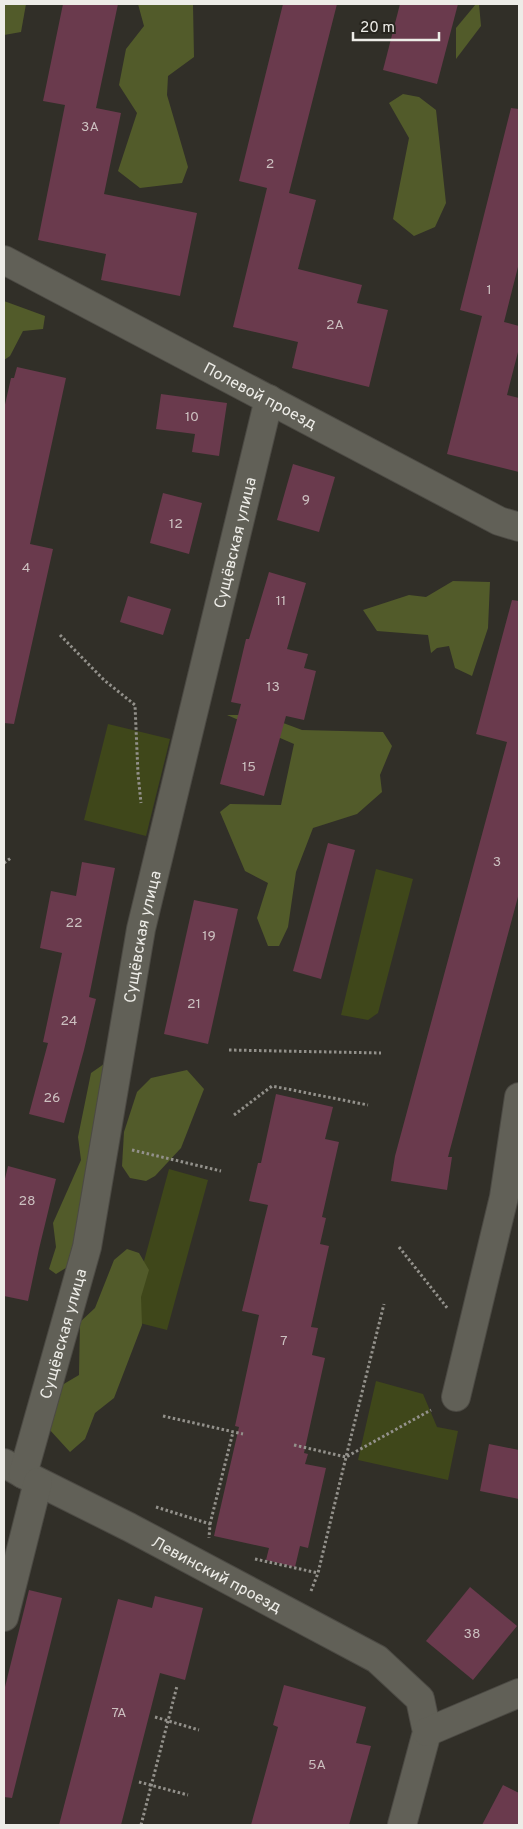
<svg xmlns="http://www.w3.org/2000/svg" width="523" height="1829" viewBox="0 0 523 1829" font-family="Overpass,sans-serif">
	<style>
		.green { fill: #3f471a }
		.forest { fill: #525b2a }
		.building { fill: #6a3a4d }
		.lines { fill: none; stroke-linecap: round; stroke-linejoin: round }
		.minor-casing { stroke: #4c4a44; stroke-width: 30 }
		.path { stroke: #93918b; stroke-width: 3; stroke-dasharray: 2.5 2.5; stroke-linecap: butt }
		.minor { stroke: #616057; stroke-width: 28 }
		.labels { text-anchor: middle; stroke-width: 4; stroke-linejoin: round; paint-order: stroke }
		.number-label { font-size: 14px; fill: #ccc0c0 }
		.street-label { font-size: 16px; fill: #edece7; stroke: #27251e }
	</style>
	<rect width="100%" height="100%" fill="#312f28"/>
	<g class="green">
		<polygon points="108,724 170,739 146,836 84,820"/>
		<polygon points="376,869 413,879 378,1013 368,1020 341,1015"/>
		<polygon points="169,1169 208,1180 167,1330 128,1320"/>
		<polygon points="376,1381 423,1394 437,1427 458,1431 448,1480 358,1460"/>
	</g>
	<g class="forest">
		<polygon points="4,4 26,4 21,32 4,35"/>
		<polygon points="138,4 192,4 193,5 194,57 168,76 167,95 188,167 182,183 140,188 118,171 137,113 119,85 126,49 144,26"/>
		<polygon points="476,4 479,4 481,26 456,59 456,28"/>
		<polygon points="403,94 419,97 436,110 446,203 435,227 414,236 393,219 409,138 389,103"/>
		<polygon points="4,301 45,316 43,329 23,331 10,356 4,360"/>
		<polygon points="453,581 490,582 488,628 472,676 455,668 449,646 437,648 431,653 428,635 377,631 363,610 409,595 426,597"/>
		<polygon points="227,715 262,715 302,730 383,732 392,746 380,775 382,792 357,814 313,828 296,872 288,927 279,946 268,946 257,918 268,883 245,871 220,812 230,804 281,805 294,744"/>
		<polygon points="104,1064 91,1195 69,1266 56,1274 49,1269 56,1247 53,1223 81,1160 78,1137 91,1073"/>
		<polygon points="187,1070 204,1089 181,1148 155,1176 146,1181 130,1178 122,1166 124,1132 137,1092 151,1078"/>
		<polygon points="127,1249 139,1253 149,1270 141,1297 142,1325 114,1398 95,1413 85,1439 70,1452 38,1417 57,1388 79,1375 80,1322 95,1308 114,1260"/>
	</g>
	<g class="building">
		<polygon points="63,4 118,4 96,108 121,113 104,194 197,213 180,296 101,280 106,254 38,240 65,105 43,101"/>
		<polygon points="283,4 337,4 289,193 316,200 298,269 362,285 357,303 388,310 369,387 292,368 298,342 233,327 267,188 239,181"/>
		<polygon points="400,4 458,4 437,84 383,70"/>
		<polygon points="511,108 519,109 519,263 504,322 519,326 519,348 507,395 519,398 519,472 447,454 482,316 460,310"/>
		<polygon points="17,367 66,378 30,544 53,549 14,724 4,723 4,409 11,378 14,378"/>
		<polygon points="161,394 227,403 219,456 192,452 195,434 156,429"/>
		<polygon points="293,464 335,477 319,532 277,520"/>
		<polygon points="163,493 202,503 189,554 150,543"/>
		<polygon points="269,572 306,583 287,649 308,654 304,668 316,671 304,720 286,716 264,796 220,784 241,704 231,702 246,639 249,639"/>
		<polygon points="128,596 171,609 163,635 120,622"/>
		<polygon points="512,600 519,601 519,893 448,1157 452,1157 447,1190 391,1181 395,1156 507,742 476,734"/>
		<polygon points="328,843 355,850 321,979 293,971"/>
		<polygon points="82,862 115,868 89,997 96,999 84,1050 64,1123 29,1114 48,1043 43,1042 62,953 40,948 51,891 76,896"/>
		<polygon points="194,900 238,909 208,1044 164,1034"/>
		<polygon points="276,1094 333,1107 325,1139 339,1142 322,1217 326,1218 320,1244 329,1246 311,1327 318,1328 312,1355 325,1358 304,1453 308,1454 305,1464 326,1468 308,1548 300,1546 295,1567 266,1560 269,1548 214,1536 239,1427 235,1426 259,1315 242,1311 268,1205 249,1201 258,1163 261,1163"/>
		<polygon points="8,1166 56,1179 39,1249 28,1301 4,1296 4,1183"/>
		<polygon points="489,1444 519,1450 519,1499 480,1491"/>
		<polygon points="470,1587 517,1626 473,1680 426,1641"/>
		<polygon points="29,1590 62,1598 12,1798 4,1797 4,1691"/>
		<polygon points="155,1596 203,1608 185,1680 160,1673 121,1825 59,1825 118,1599 152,1608"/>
		<polygon points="284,1685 366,1707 356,1743 371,1746 349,1825 251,1825 278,1727 273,1725"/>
		<polygon points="503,1785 519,1793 519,1825 482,1825"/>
	</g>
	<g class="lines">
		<defs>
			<g id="minor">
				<path id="s1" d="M4 260 499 521 519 527"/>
				<polyline points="456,1397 504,1197 519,1097"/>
				<path id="s2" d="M4 1463 23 1474 129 1527 377 1659 420 1699 427 1732 402 1825"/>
				<path id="s3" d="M23 1474 87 1247 141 929 269 399"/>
				<polyline points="4,1617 38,1482"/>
				<polyline points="427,1732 519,1693"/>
			</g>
		</defs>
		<use href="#minor" class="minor-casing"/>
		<g class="path">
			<polyline points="60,635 104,680 135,705 138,774 141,803"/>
			<polyline points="4,863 11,858"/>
			<polyline points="229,1050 381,1053"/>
			<polyline points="234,1115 272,1086 368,1105"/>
			<polyline points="132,1150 221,1171"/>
			<polyline points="399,1247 448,1309"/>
			<polyline points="163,1416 243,1434"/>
			<polyline points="294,1445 346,1457 384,1304"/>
			<polyline points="156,1507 210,1524 209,1538"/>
			<polyline points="210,1524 233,1432"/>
			<polyline points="255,1559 318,1573"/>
			<polyline points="311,1591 318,1573 346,1457 431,1410"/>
			<polyline points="155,1717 199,1730"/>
			<polyline points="139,1782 188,1795"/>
			<polyline points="141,1825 177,1686"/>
		</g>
		<use href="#minor" class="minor"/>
	</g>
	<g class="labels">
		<g class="number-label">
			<text x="90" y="131">3А</text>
			<text x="270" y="168">2</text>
			<text x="489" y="294">1</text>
			<text x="335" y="329">2А</text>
			<text x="192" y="421">10</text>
			<text x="306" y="504">9</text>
			<text x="176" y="528">12</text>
			<text x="26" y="572">4</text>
			<text x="281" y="605">11</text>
			<text x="273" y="691">13</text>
			<text x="249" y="771">15</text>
			<text x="497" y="866">3</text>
			<text x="74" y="927">22</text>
			<text x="209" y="940">19</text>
			<text x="194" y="1008">21</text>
			<text x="69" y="1025">24</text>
			<text x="52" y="1102">26</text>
			<text x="27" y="1205">28</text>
			<text x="284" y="1345">7</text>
			<text x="472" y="1638">38</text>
			<text x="119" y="1717">7А</text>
			<text x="317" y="1769">5А</text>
		</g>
		<g class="street-label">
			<text dy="6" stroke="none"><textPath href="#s1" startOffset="290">Полевой проезд</textPath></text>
			<text dy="6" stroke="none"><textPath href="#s3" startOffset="956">Сущёвская улица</textPath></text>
			<text dy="6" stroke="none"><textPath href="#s3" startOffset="551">Сущёвская улица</textPath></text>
			<text dy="6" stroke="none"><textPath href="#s3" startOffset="146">Сущёвская улица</textPath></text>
			<text dy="6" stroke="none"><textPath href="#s2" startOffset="240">Левинский проезд</textPath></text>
		</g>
	</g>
	<rect width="523" height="1829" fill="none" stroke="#edece7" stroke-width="10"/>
	<path d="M353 32v8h86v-8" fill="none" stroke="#edece7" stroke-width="2.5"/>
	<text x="360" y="32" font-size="15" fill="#edece7" stroke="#27251e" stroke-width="4" paint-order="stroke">20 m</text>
</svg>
